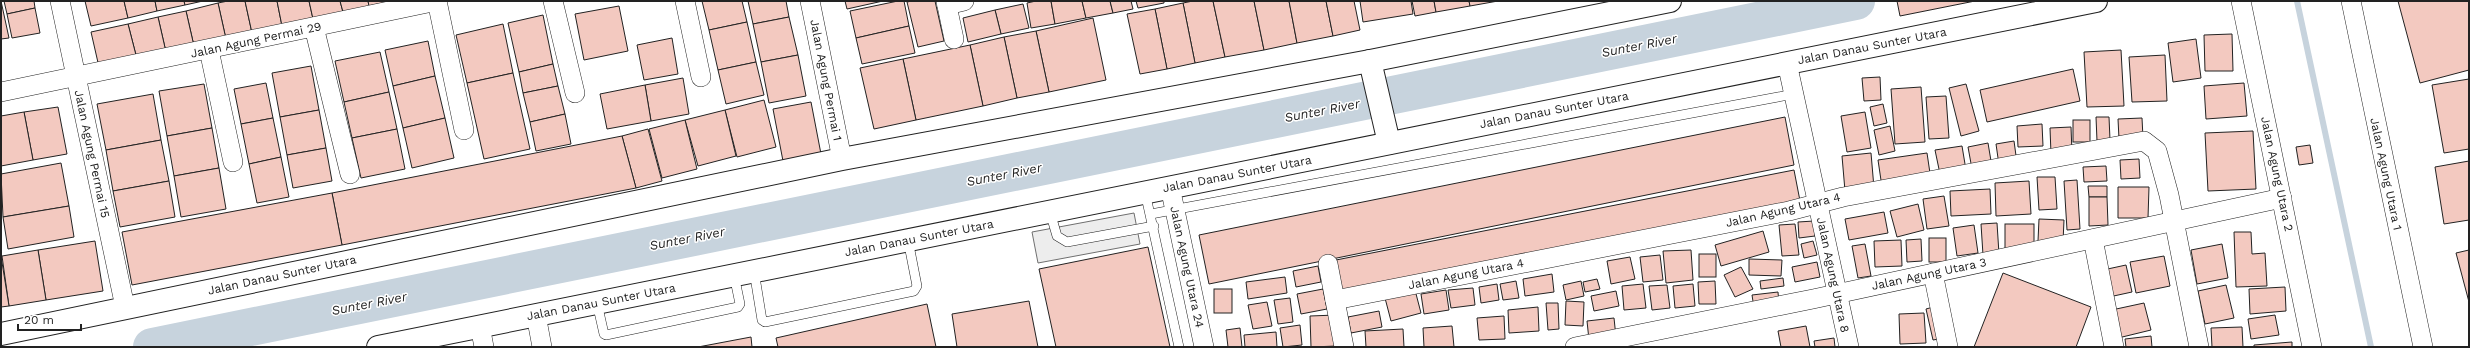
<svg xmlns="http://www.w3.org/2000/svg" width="2470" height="348" viewBox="0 0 2470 348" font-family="'Work Sans',sans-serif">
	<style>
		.parking { fill: #ededed; stroke: #6f6f6f }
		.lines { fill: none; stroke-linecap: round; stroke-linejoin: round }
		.stream { stroke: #c7d3dd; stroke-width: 6 }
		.river { stroke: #c7d3dd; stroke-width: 38 }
		.building { fill: #f3c9c0; stroke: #222 }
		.service-casing { stroke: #222; stroke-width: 10 }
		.minor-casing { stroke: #222; stroke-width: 20 }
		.secondary-casing { stroke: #222; stroke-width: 24 }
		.service { stroke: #fff; stroke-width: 9 }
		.minor { stroke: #fff; stroke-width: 19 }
		.secondary { stroke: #fff; stroke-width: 22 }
		.labels { text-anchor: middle; stroke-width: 3; stroke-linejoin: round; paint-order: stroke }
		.street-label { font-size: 12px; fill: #222; stroke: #fff }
		.water-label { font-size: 13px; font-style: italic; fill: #222; stroke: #fff }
	</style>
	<rect width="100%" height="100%" fill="#fff"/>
	<polygon class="parking" points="1134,213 1140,244 1038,263 1032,232"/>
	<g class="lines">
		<polyline class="stream" points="2297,1 2371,347"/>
		<polyline class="river" points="152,347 1856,1"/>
	</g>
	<g class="building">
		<polygon points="1,1 9,38 1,39"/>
		<polygon points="4,1 34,1 35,8 7,14"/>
		<polygon points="85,1 124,1 128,18 91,26"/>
		<polygon points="124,1 155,1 157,11 128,18"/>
		<polygon points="155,1 184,1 185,5 157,11"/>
		<polygon points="184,1 203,1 185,5"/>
		<polygon points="228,1 245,1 252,33 226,39 218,3"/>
		<polygon points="245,1 277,1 282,26 252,33"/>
		<polygon points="277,1 309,1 313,19 282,26"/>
		<polygon points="309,1 340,1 343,12 313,19"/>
		<polygon points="340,1 368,1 369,6 343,12"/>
		<polygon points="368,1 392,1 369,6"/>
		<polygon points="702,1 742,1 747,22 709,30"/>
		<polygon points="748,1 786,1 789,17 753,24"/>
		<polygon points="845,1 883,1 847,9"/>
		<polygon points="898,1 904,1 909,26 856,38 850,11"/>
		<polygon points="912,1 935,1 944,41 918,47 907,2"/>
		<polygon points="1036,1 1051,1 1055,24 1031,28 1027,3"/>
		<polygon points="1051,1 1082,1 1086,18 1055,24"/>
		<polygon points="1082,1 1110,1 1113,13 1086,18"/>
		<polygon points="1110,1 1131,1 1133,9 1113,13"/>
		<polygon points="1136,1 1164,1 1164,3 1138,8"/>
		<polygon points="1193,1 1213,1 1225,57 1195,63 1183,3"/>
		<polygon points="1213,1 1254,1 1264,50 1225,57"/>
		<polygon points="1254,1 1289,1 1297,43 1264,50"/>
		<polygon points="1289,1 1326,1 1333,36 1297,43"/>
		<polygon points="1326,1 1354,1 1360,30 1333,36"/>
		<polygon points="1360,1 1411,1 1413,14 1363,22"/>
		<polygon points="1412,1 1434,1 1436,12 1415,16"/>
		<polygon points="1434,1 1469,1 1470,6 1436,12"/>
		<polygon points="1469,1 1498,1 1470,6"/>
		<polygon points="1897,1 1975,1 1900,16"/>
		<polygon points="2398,1 2469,1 2469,70 2420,83"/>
		<polygon points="218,3 226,39 194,46 186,11"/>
		<polygon points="1183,3 1195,63 1167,69 1155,9"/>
		<polygon points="1023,4 1029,28 1001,34 995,10"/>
		<polygon points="619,6 628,51 584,60 575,14"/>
		<polygon points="35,8 40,33 12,38 7,14"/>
		<polygon points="1155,9 1167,69 1140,74 1127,14"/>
		<polygon points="995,10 1001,34 968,42 963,18"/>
		<polygon points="186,11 194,46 166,52 158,17"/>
		<polygon points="543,15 553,64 519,72 508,23"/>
		<polygon points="158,17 166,52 137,59 128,24"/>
		<polygon points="789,17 798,55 761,62 753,24"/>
		<polygon points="1093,18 1106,80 1049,92 1036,31"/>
		<polygon points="747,22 756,62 718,70 709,30"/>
		<polygon points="128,24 137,59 99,67 91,32"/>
		<polygon points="503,24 513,73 467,83 456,35"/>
		<polygon points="909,26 915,53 862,64 856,38"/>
		<polygon points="1036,31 1049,92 1017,98 1004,37"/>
		<polygon points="2232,34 2233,71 2205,71 2204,35"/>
		<polygon points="1004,37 1017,98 983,106 970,45"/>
		<polygon points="672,38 678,74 644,80 637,45"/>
		<polygon points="2196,39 2201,78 2173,82 2168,43"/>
		<polygon points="428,41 435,76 393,86 385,50"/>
		<polygon points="970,45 983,106 916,120 903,59"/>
		<polygon points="2121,50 2124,106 2087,107 2084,52"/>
		<polygon points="380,52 389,92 344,102 335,61"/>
		<polygon points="798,55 806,96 769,103 761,62"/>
		<polygon points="2165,55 2167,101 2132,102 2129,57"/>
		<polygon points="903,59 916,120 874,129 860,68"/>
		<polygon points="756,62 764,95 726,104 718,70"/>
		<polygon points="553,64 558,86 523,93 519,72"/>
		<polygon points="311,66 319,110 280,117 272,73"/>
		<polygon points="2073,69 2080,101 1987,122 1980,90"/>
		<polygon points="513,73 530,149 484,159 467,83"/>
		<polygon points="435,76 445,118 403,128 393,86"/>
		<polygon points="1880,77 1881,100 1864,101 1862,78"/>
		<polygon points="683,78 689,114 651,121 645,85"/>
		<polygon points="2469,79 2469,149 2444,153 2432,85"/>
		<polygon points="266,83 273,118 241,124 234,89"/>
		<polygon points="2244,83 2247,116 2206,119 2204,86"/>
		<polygon points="204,84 212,128 167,136 159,91"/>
		<polygon points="1966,84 1979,131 1961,136 1949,88"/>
		<polygon points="645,85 651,121 607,129 600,94"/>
		<polygon points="558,86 565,114 530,122 523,93"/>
		<polygon points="1921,87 1925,142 1895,144 1891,89"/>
		<polygon points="389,92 397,129 352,138 344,102"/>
		<polygon points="153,94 161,140 106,150 97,104"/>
		<polygon points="1946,96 1949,138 1929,139 1926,97"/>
		<polygon points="764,100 776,147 737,157 725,110"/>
		<polygon points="811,102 821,154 783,161 773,109"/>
		<polygon points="1883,104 1887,123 1874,126 1870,107"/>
		<polygon points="58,107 67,154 33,160 24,112"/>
		<polygon points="319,110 326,148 287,155 280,117"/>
		<polygon points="725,110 736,156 698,166 685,120"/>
		<polygon points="24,112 33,160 1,166 1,116"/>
		<polygon points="1865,112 1871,148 1847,152 1841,116"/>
		<polygon points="565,114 571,144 536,151 530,122"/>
		<polygon points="1785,117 1794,165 1209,284 1199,235"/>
		<polygon points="2096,117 2109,117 2110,140 2097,141"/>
		<polygon points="273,118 281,157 249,164 241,124"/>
		<polygon points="445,118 454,158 412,168 403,128"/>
		<polygon points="2142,118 2143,138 2119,139 2118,119"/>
		<polygon points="685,120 697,169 662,178 649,129"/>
		<rect x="2073" y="120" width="17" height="22"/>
		<polygon points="2042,124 2043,146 2018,147 2017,126"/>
		<polygon points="1890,126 1895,151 1879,155 1874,130"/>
		<polygon points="2071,127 2072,153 2051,154 2050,128"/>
		<polygon points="212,128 219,168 174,176 167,136"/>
		<polygon points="397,129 405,169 361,178 352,138"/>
		<polygon points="648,129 662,181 636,188 622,136"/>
		<polygon points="2253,131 2256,189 2208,191 2205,133"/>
		<polygon points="622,136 636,188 342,245 332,193"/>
		<polygon points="161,140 169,181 113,191 106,150"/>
		<polygon points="2014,141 2017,163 1999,165 1996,144"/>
		<polygon points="1988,143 1992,167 1972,169 1968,147"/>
		<polygon points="2310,145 2313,163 2299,165 2296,147"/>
		<polygon points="1962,146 1966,170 1940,174 1935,150"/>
		<polygon points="326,148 332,181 293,188 287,155"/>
		<polygon points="1871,153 1874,188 1845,191 1842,156"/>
		<polygon points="1927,153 1931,180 1882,187 1878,160"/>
		<polygon points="281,157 289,197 257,203 249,164"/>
		<polygon points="2139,159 2140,178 2121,179 2120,160"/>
		<polygon points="2469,161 2469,220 2444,224 2435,167"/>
		<polygon points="61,163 69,206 3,217 1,174"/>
		<polygon points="2106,166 2107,181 2084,182 2083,167"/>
		<polygon points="219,168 226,209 181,217 174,176"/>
		<polygon points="1794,170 1801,206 1343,296 1336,260"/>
		<polygon points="2037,177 2055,177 2057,209 2039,210"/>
		<polygon points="2077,180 2080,229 2067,230 2064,181"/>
		<polygon points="169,181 175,217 120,227 113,191"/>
		<polygon points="2029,181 2031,214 1996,216 1995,183"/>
		<polygon points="2088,186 2107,186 2107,197 2089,197"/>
		<polygon points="2118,187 2149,187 2148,218 2118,218"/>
		<polygon points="1990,189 1991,214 1951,216 1950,191"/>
		<polygon points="332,193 342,245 132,285 122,232"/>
		<polygon points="1944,196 1949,226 1927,229 1923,199"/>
		<polygon points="2089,197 2107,197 2108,225 2089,226"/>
		<polygon points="1918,204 1924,230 1897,237 1890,211"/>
		<polygon points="69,206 74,237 8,249 3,217"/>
		<polygon points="1884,212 1888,233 1849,240 1845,219"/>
		<polygon points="2039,219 2064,220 2063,242 2038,241"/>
		<polygon points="1814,221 1815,236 1799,238 1798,222"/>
		<polygon points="1997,223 1999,254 1983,255 1981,224"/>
		<polygon points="1795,224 1799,255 1782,256 1779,225"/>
		<rect x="2005" y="224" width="29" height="27"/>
		<polygon points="1974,225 1978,253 1957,256 1953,228"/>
		<polygon points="1763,231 1769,252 1721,266 1715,245"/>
		<polygon points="2234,232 2251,232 2252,254 2265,253 2267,286 2236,287"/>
		<rect x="1929" y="238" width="17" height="24"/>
		<polygon points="1921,239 1922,261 1907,262 1906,240"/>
		<polygon points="1901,240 1902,266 1875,267 1874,241"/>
		<polygon points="95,241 103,291 46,300 38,250"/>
		<polygon points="1813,241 1817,255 1804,258 1801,244"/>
		<polygon points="1865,244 1871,276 1858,278 1852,246"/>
		<polygon points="2222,244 2228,278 2197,284 2191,250"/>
		<polygon points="1148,247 1170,347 1056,347 1039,269"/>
		<polygon points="38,250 46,300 9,306 2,256"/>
		<polygon points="1691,250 1693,280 1666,283 1663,251"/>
		<polygon points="2469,250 2469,302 2456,253"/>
		<rect x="1699" y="254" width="17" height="23"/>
		<polygon points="1660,255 1663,280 1643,282 1640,257"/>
		<polygon points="1,256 9,306 1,307"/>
		<polygon points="2164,256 2170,286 2136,293 2130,262"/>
		<polygon points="1630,257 1635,279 1611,284 1607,261"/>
		<polygon points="1749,259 1782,260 1781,276 1749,275"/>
		<polygon points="1817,262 1820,277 1795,282 1792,267"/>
		<polygon points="2126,265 2132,292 2109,297 2103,270"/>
		<polygon points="1318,266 1321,282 1296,287 1293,271"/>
		<polygon points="1741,267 1753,289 1735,297 1724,275"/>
		<polygon points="2003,273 2091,307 2076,347 1974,347"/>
		<polygon points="1552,274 1554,292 1525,296 1523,279"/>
		<polygon points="1285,277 1287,293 1248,299 1246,282"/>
		<polygon points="1783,278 1784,286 1761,289 1760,281"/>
		<polygon points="1597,279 1600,289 1585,292 1583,282"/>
		<polygon points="1516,281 1519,298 1503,300 1500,284"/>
		<polygon points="1581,281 1584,296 1566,300 1563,285"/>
		<polygon points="1715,281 1716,304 1699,304 1698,282"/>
		<polygon points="1497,284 1499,300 1481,303 1479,287"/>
		<polygon points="1643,284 1646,308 1624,310 1622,286"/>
		<polygon points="1693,284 1695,306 1675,308 1673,286"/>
		<polygon points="1667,285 1670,308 1652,310 1649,286"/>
		<polygon points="2226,285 2234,318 2205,324 2198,291"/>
		<polygon points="2285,287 2286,311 2250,314 2249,289"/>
		<polygon points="1473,288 1475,305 1451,308 1448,290"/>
		<rect x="1214" y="289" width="18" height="24"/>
		<polygon points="1323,289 1327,309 1301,314 1297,294"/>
		<polygon points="1415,290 1421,313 1391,321 1385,298"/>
		<polygon points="1446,290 1449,310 1424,314 1421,294"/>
		<polygon points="1616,291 1619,306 1594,311 1591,296"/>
		<polygon points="1778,292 1779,305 1754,308 1752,295"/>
		<polygon points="1290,298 1293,322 1278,324 1274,300"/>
		<polygon points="1029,301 1038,347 957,347 952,314"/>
		<polygon points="1566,301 1584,302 1583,326 1565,325"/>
		<polygon points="1267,302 1272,326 1253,329 1248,305"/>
		<polygon points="1546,303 1558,303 1559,329 1548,330"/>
		<polygon points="2144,303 2151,330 2114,339 2107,311"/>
		<polygon points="927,304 936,347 778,347 776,338"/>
		<polygon points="1937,306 1944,338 1933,340 1926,309"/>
		<polygon points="1538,307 1539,331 1509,333 1508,310"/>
		<polygon points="1379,311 1382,327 1351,333 1348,317"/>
		<polygon points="1924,313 1926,343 1900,344 1899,314"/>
		<polygon points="1336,315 1337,346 1311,347 1310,316"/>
		<polygon points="2275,315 2279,335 2251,339 2248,319"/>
		<polygon points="1504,316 1505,339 1479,340 1477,318"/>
		<polygon points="1614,318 1616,337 1589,340 1587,321"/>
		<polygon points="1300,325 1302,345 1283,347 1280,328"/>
		<polygon points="1452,326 1454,347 1424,347 1423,328"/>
		<polygon points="1806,326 1810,347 1781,347 1778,331"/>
		<polygon points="2242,327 2243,347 2212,347 2211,328"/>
		<polygon points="1240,328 1242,347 1228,347 1226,330"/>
		<polygon points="1403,329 1404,347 1366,347 1365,331"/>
		<polygon points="1276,332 1277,347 1245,347 1244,335"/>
		<polygon points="2151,336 2152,347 2126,347 2125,339"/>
		<polygon points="751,337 752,347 698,347"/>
		<polygon points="1834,338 1835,347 1815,347 1814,341"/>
		<polygon points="2292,342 2292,347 2254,347 2254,345"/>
	</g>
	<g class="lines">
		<defs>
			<g id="service">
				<polyline points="1145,192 1179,347"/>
				<polyline points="1050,212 1057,236 1067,242 1154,226"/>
				<polyline points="1151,214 1794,94"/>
				<polyline points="754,271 762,320 765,322 914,291 917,286 908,240"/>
				<polyline points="597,303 604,334 606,335 738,307 740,304 734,275"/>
			</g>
			<g id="minor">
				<polyline points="60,1 125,307"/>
				<polyline points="437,1 464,130"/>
				<polyline points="553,1 575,93"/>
				<polyline points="685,1 701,77"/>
				<polyline points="810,1 842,159"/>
				<polyline points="946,1 954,39"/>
				<polyline points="2241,1 2312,347"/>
				<polyline points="2351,1 2423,347"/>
				<polyline points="947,5 964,1"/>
				<polyline points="314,27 350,174"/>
				<polyline points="209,50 233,162"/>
				<polyline points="1787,63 1849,347"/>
				<polyline points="1,92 437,1"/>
				<polyline points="1170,187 1204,347"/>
				<polyline points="2093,239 2114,347"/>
				<polyline points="1328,264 1344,347"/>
				<polyline points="1933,273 1948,347"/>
				<polyline points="1335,300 1789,211 1843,197 2144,141 2157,151 2169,195 2199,347"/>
				<polyline points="536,315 542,347"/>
				<polyline points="480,326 484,347"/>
				<polyline points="1575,347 1813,299 2282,198"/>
			</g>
			<g id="secondary">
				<polyline points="1370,61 1389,143"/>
				<polyline points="1,334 842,159 1370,61 1670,1"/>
				<polyline points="378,347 2096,1"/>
			</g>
		</defs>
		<use href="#service" class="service-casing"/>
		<use href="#minor" class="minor-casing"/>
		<use href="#secondary" class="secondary-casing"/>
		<use href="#service" class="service"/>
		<use href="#minor" class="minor"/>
		<use href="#secondary" class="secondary"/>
	</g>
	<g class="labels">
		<g class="street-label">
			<text transform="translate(256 40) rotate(-12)" y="4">Jalan Agung Permai 29</text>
			<text transform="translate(1872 46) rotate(-11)" y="4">Jalan Danau Sunter Utara</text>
			<text transform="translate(826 80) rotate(79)" y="4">Jalan Agung Permai 1</text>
			<text transform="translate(1554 110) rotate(-11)" y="4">Jalan Danau Sunter Utara</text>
			<text transform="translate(92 154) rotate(78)" y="4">Jalan Agung Permai 15</text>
			<text transform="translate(1237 174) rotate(-11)" y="4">Jalan Danau Sunter Utara</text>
			<text transform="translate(2277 174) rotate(78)" y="4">Jalan Agung Utara 2</text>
			<text transform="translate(2386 174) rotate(78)" y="4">Jalan Agung Utara 1</text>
			<text transform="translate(1783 210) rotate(-13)" y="4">Jalan Agung Utara 4</text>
			<text transform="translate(919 238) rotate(-11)" y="4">Jalan Danau Sunter Utara</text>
			<text transform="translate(1187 267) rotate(78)" y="4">Jalan Agung Utara 24</text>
			<text transform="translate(1466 274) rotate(-11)" y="4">Jalan Agung Utara 4</text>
			<text transform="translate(1929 274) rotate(-12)" y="4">Jalan Agung Utara 3</text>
			<text transform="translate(282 275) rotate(-12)" y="4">Jalan Danau Sunter Utara</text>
			<text transform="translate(1833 275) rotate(78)" y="4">Jalan Agung Utara 8</text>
			<text transform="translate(601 302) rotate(-11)" y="4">Jalan Danau Sunter Utara</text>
		</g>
		<g class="water-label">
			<text transform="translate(1639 45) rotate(-11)" y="5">Sunter River</text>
			<text transform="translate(1322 110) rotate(-11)" y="5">Sunter River</text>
			<text transform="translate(1004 174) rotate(-11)" y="5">Sunter River</text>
			<text transform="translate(687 238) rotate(-11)" y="5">Sunter River</text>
			<text transform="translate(369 303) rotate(-11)" y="5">Sunter River</text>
		</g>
	</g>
	<rect width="2470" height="348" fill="none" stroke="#222222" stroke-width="4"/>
	<path d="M18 324v6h63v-6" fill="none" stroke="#222222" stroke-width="2"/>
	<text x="24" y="324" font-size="12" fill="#222222" stroke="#ffffff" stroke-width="3" paint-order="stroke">20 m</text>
</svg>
